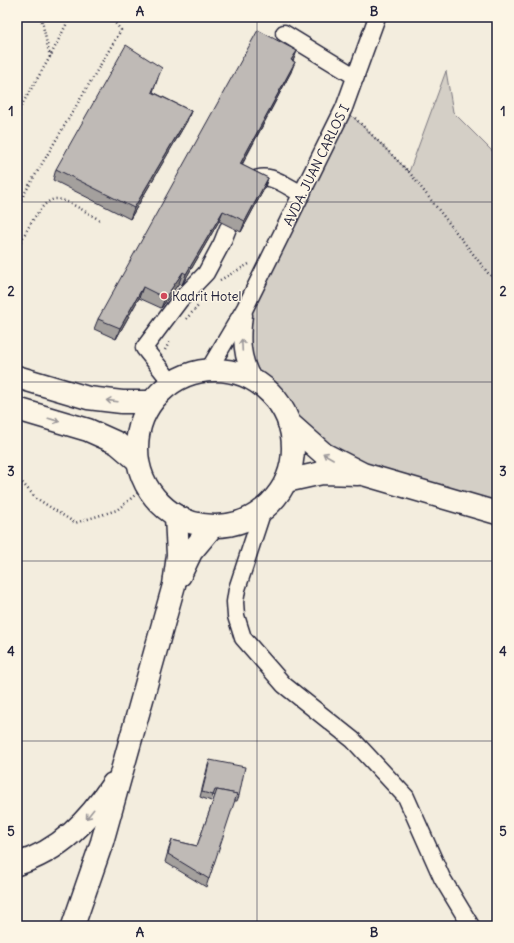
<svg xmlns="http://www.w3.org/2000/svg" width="514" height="943" viewBox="0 0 514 943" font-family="Delius,sans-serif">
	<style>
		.green { fill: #d4cfc6; stroke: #7b7880 }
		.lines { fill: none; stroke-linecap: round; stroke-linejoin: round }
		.minor-casing { stroke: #22223b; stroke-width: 19 }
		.highway-casing { stroke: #22223b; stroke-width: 25 }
		.path { stroke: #22223b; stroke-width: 2.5; stroke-dasharray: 1 3; stroke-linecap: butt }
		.minor { stroke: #fcf5e5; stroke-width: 16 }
		.highway { stroke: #fcf5e5; stroke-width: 22 }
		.wall { fill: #a4a09d; stroke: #22223b }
		.shaded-wall { fill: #86827f; stroke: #22223b }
		.building { fill: #bfbab6; stroke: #22223b }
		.oneway { stroke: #9a9698 }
		.grid { fill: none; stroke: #22223b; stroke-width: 1; stroke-opacity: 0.55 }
		.poi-dot { fill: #d1495b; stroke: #fcf5e5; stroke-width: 1.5 }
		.labels { text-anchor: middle; stroke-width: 3; stroke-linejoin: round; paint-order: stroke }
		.street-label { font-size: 13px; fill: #22223b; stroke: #fcf5e5 }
		.poi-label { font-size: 13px; fill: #22223b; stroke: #fcf5e5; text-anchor: start }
		.neatline { fill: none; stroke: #22223b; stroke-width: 1.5 }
		.grid-label { font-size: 13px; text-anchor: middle; font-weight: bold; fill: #22223b }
	</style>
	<rect width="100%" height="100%" fill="#f3edde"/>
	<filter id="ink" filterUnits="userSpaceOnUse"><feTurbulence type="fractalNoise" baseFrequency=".025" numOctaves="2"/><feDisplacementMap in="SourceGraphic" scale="8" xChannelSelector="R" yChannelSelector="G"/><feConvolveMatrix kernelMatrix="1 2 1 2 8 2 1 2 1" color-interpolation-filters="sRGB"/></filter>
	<g filter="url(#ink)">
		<polygon class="green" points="446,71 453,112 497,156 497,513 363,474 289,423 281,402 253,379 245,308 344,108 409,172"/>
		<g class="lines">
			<defs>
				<g id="minor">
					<polyline points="284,33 356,77"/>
					<path d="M251 182C267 169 287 187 302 194"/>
					<path d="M244 315C241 339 241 357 253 379"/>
					<polyline points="209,369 245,308 344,108 377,17"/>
					<polyline points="171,382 144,348 180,300 206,273 222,243 228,228"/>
					<polyline points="263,510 237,589 235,602 236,616 243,638 284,685 353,740 406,797 442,878 471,926"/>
				</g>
				<g id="highway">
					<circle cx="215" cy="448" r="78"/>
					<polyline points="17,377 88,398 122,402 151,402"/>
					<polyline points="17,409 88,430 117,443 137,460"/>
					<polyline points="289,423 324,454 363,474 497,513"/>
					<polyline points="286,481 322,473 358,474"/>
					<polyline points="180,575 191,552 212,527"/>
					<path d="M17 864C60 851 89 820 113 784"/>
					<polyline points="73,926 102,842 174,585 178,555 176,516"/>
				</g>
			</defs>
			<use href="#minor" class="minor-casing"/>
			<use href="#highway" class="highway-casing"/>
			<g class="path">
				<polyline points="41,17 50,57"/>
				<polyline points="17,113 50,57 70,17"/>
				<polyline points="355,118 409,172 488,273 497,281"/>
				<polyline points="17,206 121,30 110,17"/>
				<path d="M17 248C25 235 41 198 57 199 68 200 89 214 100 220"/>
				<polyline points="220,280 249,264"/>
				<polyline points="186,319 199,305"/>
				<polyline points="165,350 170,341"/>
				<polyline points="17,477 36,498 75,523 117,510 146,486"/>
			</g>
			<use href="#minor" class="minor"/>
			<use href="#highway" class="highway"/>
		</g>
		<g class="wall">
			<polygon points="297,51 293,61 291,72 242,165 268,178 264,189 241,232 219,221 182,285 179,283 161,308 139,298 116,339 94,329 98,319"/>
			<polygon points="158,78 153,92 191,111 187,121 130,219 53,180 56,169"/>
			<polygon points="210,760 239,796 237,801 234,801 206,887 165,862 169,848 172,840 197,846 215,796 213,795 211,801 200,797 208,765"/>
		</g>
		<g class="shaded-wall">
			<polygon points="297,51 293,61 291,60"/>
			<polygon points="295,62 291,72 236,175 240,164"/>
			<polygon points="191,111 187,121 130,219 134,208"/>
			<polygon points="268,178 264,189 241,232 245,221"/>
			<polygon points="223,211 219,221 182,285 186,274"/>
			<polygon points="183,272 179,283 161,308 165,298"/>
			<polygon points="143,287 139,298 116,339 120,328"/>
		</g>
		<g class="building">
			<polygon points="258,30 297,51 291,60 295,62 240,164 268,178 245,221 223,211 186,274 183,272 165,298 143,287 120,328 98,319"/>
			<polygon points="126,45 162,68 152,92 191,111 134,208 56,169"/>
			<polygon points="210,760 245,767 239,796 236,795 237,794 217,790 215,790 213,795 202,792"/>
			<polygon points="217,790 237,794 209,879 168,854 172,840 197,846"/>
		</g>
		<defs><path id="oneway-shaft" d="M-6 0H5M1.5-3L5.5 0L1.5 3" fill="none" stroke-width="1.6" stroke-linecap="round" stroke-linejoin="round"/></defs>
		<g class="oneway">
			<use href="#oneway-shaft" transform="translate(242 345) rotate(-93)"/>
			<use href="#oneway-shaft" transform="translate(112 401) rotate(-173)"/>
			<use href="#oneway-shaft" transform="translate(54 420) rotate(16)"/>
			<use href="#oneway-shaft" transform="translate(328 456) rotate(-150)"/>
			<use href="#oneway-shaft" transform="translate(90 814) rotate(129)"/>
		</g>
	</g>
	<path class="grid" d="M257 17V926M17 202H497M17 382H497M17 561H497M17 741H497"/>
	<circle class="poi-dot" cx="164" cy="296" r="4"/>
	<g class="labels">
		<g class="street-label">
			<text transform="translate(316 165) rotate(-64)" y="5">AVDA. JUAN CARLOS I</text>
		</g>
		<g class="poi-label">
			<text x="172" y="301">Kadrit Hotel</text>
		</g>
	</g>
	<rect width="514" height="943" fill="none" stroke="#fcf5e5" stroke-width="44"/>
	<rect x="22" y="22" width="470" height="899" class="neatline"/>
	<g class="grid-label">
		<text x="140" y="16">A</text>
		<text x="374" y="16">B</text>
		<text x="11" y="116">1</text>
		<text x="503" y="116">1</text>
		<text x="11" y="296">2</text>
		<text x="503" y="296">2</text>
		<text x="11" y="476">3</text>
		<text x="503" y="476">3</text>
		<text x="11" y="656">4</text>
		<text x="503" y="656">4</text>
		<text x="11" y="836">5</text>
		<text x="503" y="836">5</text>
		<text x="140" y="937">A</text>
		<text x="374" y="937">B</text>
	</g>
</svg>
